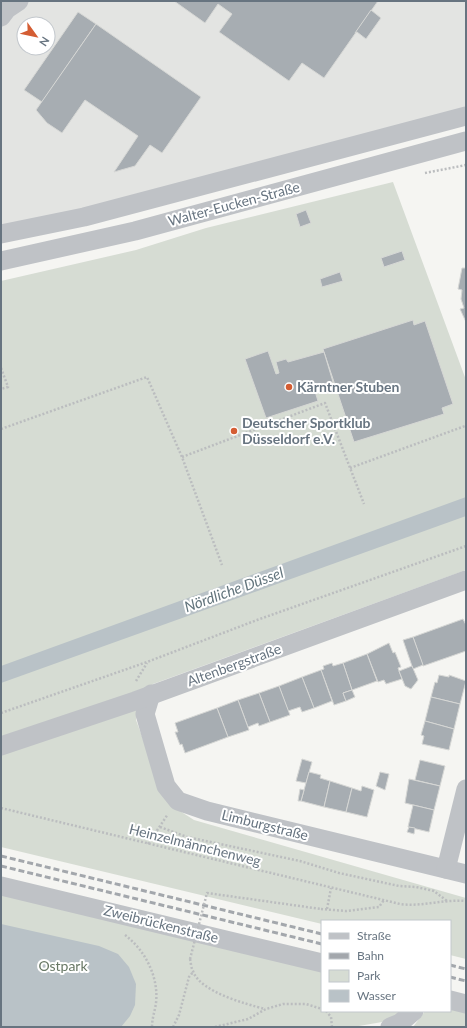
<svg xmlns="http://www.w3.org/2000/svg" width="467" height="1028" viewBox="0 0 467 1028" font-family="Lato,sans-serif">
	<style>
		.built { fill: #e3e4e2; fill-rule: evenodd }
		.green { fill: #d6dcd3 }
		.water { fill: #b9c2c7 }
		.building { fill: #a7adb2; stroke: #d6d7d5 }
		.lines { fill: none; stroke-linecap: round; stroke-linejoin: round }
		.path { stroke: #bbbdbf; stroke-width: 2.5; stroke-dasharray: 2 2; stroke-linecap: butt }
		.minor { stroke: #bfc2c6; stroke-width: 19 }
		.rail { stroke: #a3a7ac; stroke-width: 3; stroke-dasharray: 6 3; stroke-linecap: butt }
		.path-bridge { stroke: #bbbdbf; stroke-width: 2.5; stroke-dasharray: 2 2; stroke-linecap: butt }
		.poi-dot { fill: #d45d33; stroke: #fff; stroke-width: 1.5 }
		.labels { text-anchor: middle; stroke-width: 4; stroke-linejoin: round; paint-order: stroke }
		.street-label { font-size: 14px; fill: #677480; stroke: #fff }
		.poi-label { font-size: 14px; font-weight: bold; fill: #677480; stroke: #fff; text-anchor: start }
		.park-label { font-size: 14px; fill: #687865; stroke: #fff }
		.water-label { font-size: 15px; font-style: italic; fill: #63757d; stroke: #fff }
	</style>
	<rect width="100%" height="100%" fill="#f5f5f2"/>
	<path class="built" d="M1 1H466V113L1 232ZM24 24H48V48H24Z"/>
	<g class="green">
		<polygon points="393,182 466,380 466,570 153,684 138,702 136,720 164,796 180,811 194,820 466,898 466,959 450,955 450,921 322,921 322,924 1,847 1,281 136,250 206,228"/>
		<polygon points="1,888 322,967 322,1011 402,1011 388,1021 353,1027 1,1027"/>
		<polygon points="450,1007 466,1011 466,1027 413,1027 425,1011 450,1011"/>
	</g>
	<g class="water">
		<polygon points="466,497 466,516 1,683 1,666"/>
		<polygon points="1,924 99,946 118,954 129,967 136,984 135,1005 130,1016 121,1027 1,1027"/>
	</g>
	<g class="building">
		<polygon points="174,1 378,1 324,78 302,63 289,81 219,32 232,14 218,4 205,23"/>
		<polygon points="371,10 381,18 366,39 357,32 355,33"/>
		<polygon points="78,12 96,24 42,102 24,90"/>
		<polygon points="96,24 201,97 162,153 150,145 135,166 114,172 138,136 85,100 62,133 47,123 36,110"/>
		<polygon points="306,210 311,223 300,227 296,214"/>
		<polygon points="402,251 405,260 384,267 381,258"/>
		<polygon points="462,268 466,268 466,322 460,309 464,308 461,299 462,290 458,289"/>
		<polygon points="340,272 343,281 322,287 320,279"/>
		<polygon points="413,320 414,325 425,321 453,404 442,408 444,414 354,442 323,349"/>
		<polygon points="268,351 276,374 279,373 276,362 286,359 288,362 324,352 333,382 314,388 318,401 266,418 245,359"/>
		<polygon points="463,619 466,625 466,651 423,666 413,637"/>
		<polygon points="413,637 423,665 413,669 403,640"/>
		<polygon points="389,643 393,653 395,652 401,667 398,668 402,679 386,684 384,680 378,682 367,654"/>
		<polygon points="367,654 377,681 352,690 343,663"/>
		<polygon points="332,663 333,666 343,663 352,690 343,693 346,701 334,705 321,670 324,669 323,666"/>
		<polygon points="412,666 418,680 411,689 405,686 399,671"/>
		<polygon points="321,670 332,701 314,708 302,677"/>
		<polygon points="439,675 449,677 449,675 466,681 460,704 431,697 435,682 437,683"/>
		<polygon points="302,677 314,708 302,712 300,707 288,711 279,686"/>
		<polygon points="279,686 290,715 270,722 259,693"/>
		<polygon points="352,690 355,697 346,701 343,693"/>
		<polygon points="259,693 270,722 259,726 258,723 248,727 238,700"/>
		<polygon points="431,697 460,704 454,729 425,721"/>
		<polygon points="238,700 249,730 228,737 217,708"/>
		<polygon points="217,708 228,737 185,753 182,744 180,745 175,732 178,732 175,723"/>
		<polygon points="425,721 454,729 449,750 422,744 424,736 421,735"/>
		<polygon points="302,759 312,762 306,783 296,781"/>
		<polygon points="420,760 445,766 440,786 415,780"/>
		<polygon points="309,772 321,775 320,778 330,781 324,807 301,801"/>
		<polygon points="380,772 389,774 385,790 376,786"/>
		<polygon points="409,779 440,786 434,810 405,803"/>
		<polygon points="330,781 352,788 346,812 324,807"/>
		<polygon points="362,786 374,790 367,817 346,812 352,788 361,791"/>
		<polygon points="300,789 304,790 301,801 298,801"/>
		<polygon points="413,805 434,810 429,832 408,827"/>
		<polygon points="409,827 415,828 414,834 407,832"/>
	</g>
	<g class="lines">
		<g class="path">
			<polyline points="425,173 466,165"/>
			<polyline points="1,368 8,387 1,389"/>
			<polyline points="1,429 147,377 182,457 222,565"/>
			<polyline points="182,457 325,403 364,504"/>
			<polyline points="350,468 465,426"/>
			<polyline points="136,681 147,663"/>
			<polyline points="1,713 147,662 257,620 466,546"/>
			<path d="M1 808 400 904C422 907 444 899 466 901"/>
			<polyline points="160,827 187,837 300,861 339,873 399,886 416,887 434,891 447,901"/>
			<polyline points="148,844 168,814"/>
			<polyline points="321,909 346,911 379,907 384,900"/>
			<polyline points="327,909 331,888"/>
			<path d="M125 935C145 950 159 977 156 1003 155 1011 152 1018 152 1027"/>
			<path d="M190 959C191 963 191 968 193 971 200 992 246 1004 265 1009"/>
			<polyline points="326,1011 331,1017 332,1027"/>
			<polyline points="173,1027 179,1015 189,977 193,972"/>
			<polyline points="215,1027 248,1019 266,1009 283,1004 306,1004 322,1009"/>
		</g>
		<g class="minor">
			<polyline points="1,17 7,9 19,1"/>
			<polyline points="1,234 84,217 466,116"/>
			<polyline points="1,261 135,231 466,141"/>
			<polyline points="151,694 145,714 166,786 178,801 207,811 466,874"/>
			<polyline points="1,746 135,701 466,580"/>
			<polyline points="446,869 466,789"/>
			<polyline points="1,886 322,963"/>
			<polyline points="450,1000 466,1004"/>
			<polyline points="390,1027 400,1023 414,1011"/>
		</g>
		<g class="rail">
			<polyline points="1,856 322,934"/>
			<polyline points="1,866 322,944"/>
			<polyline points="450,965 466,969"/>
			<polyline points="450,977 466,981"/>
		</g>
		<polyline class="path-bridge" points="190,959 207,893 321,909"/>
	</g>
	<g class="poi-dot">
		<circle cx="289" cy="387" r="4"/>
		<circle cx="234" cy="431" r="4"/>
	</g>
	<g class="labels">
		<g class="street-label">
			<text transform="translate(234 204) rotate(-15)" y="5">Walter-Eucken-Straße</text>
			<text transform="translate(234 665) rotate(-20)" y="5">Altenbergstraße</text>
			<text transform="translate(265 825) rotate(14)" y="5">Limburgstraße</text>
			<text transform="translate(195 845) rotate(14)" y="5">Heinzelmännchenweg</text>
			<text transform="translate(161 924) rotate(14)" y="5">Zweibrückenstraße</text>
		</g>
		<g class="poi-label">
			<text x="297" y="392">Kärntner Stuben</text>
			<text x="242" y="428">Deutscher Sportklub<tspan x="242" dy="16">Düsseldorf e.V.</tspan></text>
		</g>
		<g class="park-label">
			<text x="63" y="971">Ostpark</text>
		</g>
		<g class="water-label">
			<text transform="translate(234 590) rotate(-20)" y="5">Nördliche Düssel</text>
		</g>
	</g>
	<rect width="467" height="1028" fill="none" stroke="#677480" stroke-width="4"/>
	<rect x="321" y="920" width="130" height="92" fill="#ffffff" stroke="#c2c7cc"/>
	<rect x="329" y="933" width="20" height="6" fill="#bfc2c6" stroke="#c2c7cc"/>
	<text x="357" y="940" font-size="12" fill="#677480">Straße</text>
	<rect x="329" y="953" width="20" height="6" fill="#a3a7ac" stroke="#c2c7cc"/>
	<text x="357" y="960" font-size="12" fill="#677480">Bahn</text>
	<rect x="329" y="970" width="20" height="12" fill="#d6dcd3" stroke="#c2c7cc"/>
	<text x="357" y="980" font-size="12" fill="#677480">Park</text>
	<rect x="329" y="990" width="20" height="12" fill="#b9c2c7" stroke="#c2c7cc"/>
	<text x="357" y="1000" font-size="12" fill="#677480">Wasser</text>
	<g transform="translate(36 36) rotate(123)"><circle r="19" fill="#ffffff" stroke="#c2c7cc"/>
	<path d="M0-3L7 15L0 10L-7 15Z" fill="#d45d33"/>
	<text y="-6" font-size="11" font-weight="bold" text-anchor="middle" fill="#677480">N</text>
	</g>
</svg>
